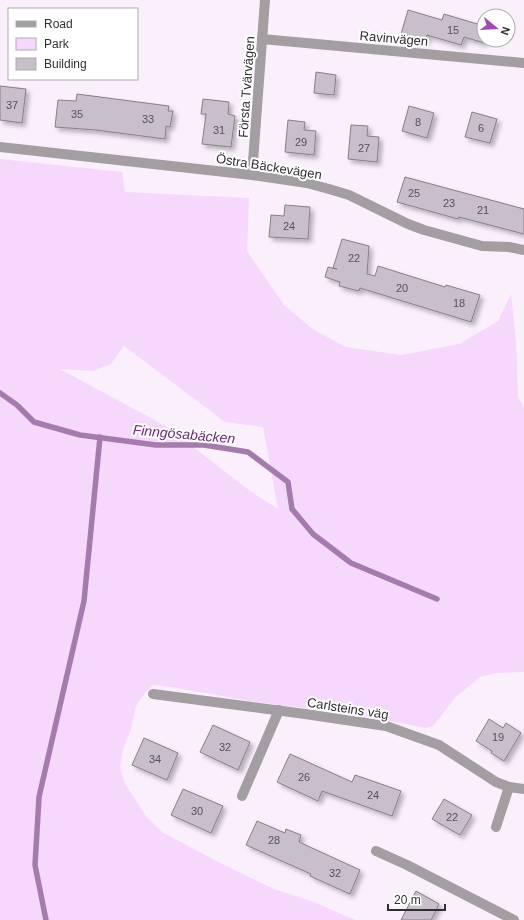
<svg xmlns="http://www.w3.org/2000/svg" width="524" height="920" viewBox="0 0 524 920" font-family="Helvetica,sans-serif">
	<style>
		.green { fill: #f6d8fd; fill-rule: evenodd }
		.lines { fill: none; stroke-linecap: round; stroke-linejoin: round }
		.stream { stroke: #a57bae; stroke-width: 5.5 }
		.building { fill: #c7bfc9; stroke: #877f88; filter: url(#shadow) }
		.minor { stroke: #a29ea2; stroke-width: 10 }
		.labels { text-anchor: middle; stroke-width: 4; stroke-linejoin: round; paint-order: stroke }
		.number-label { font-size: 11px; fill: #575358 }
		.street-label { font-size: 13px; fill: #322f33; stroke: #fff }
		.water-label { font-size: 14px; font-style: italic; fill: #6e287c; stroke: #fff }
	</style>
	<defs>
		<filter id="shadow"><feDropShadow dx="3.5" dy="3.5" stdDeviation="2" flood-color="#0004"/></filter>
	</defs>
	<rect width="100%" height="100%" fill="#f9f0fb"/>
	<path class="green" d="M0 159 122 172 125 192 249 198 247 251 284 305 314 330 346 347 401 355 459 344 498 321 511 294 516 342 518 397 524 407V672L497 673 480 677 455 698 433 726 425 728 391 721 336 712 256 702 171 687 153 685 145 693 136 706 131 729 123 749 120 766 124 782 146 816 162 832 224 865 274 889 314 902 355 920H0ZM124 346 225 422 263 427 278 509 250 491 169 428 60 369 93 371 111 364Z"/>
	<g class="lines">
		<g class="stream">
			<polyline points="0,393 17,405 34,422 80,435 156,445 204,445 248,452 288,482 292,509 313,534 351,563 437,599"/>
			<polyline points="46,920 35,865 39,797 84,601 100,437"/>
		</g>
	</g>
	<g class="building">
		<polygon points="408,10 442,20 444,14 484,26 484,43 464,37 461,45 427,35 425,42 401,34"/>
		<polygon points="316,72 336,75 334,95 314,93"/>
		<polygon points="0,86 26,89 22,123 0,120"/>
		<polygon points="77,94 169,106 168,111 173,111 170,127 166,126 165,139 96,130 55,127 58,100 76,101"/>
		<polygon points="203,99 229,102 228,114 235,116 231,147 202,144 206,114 201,114"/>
		<polygon points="409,106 434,113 427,138 402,131"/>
		<polygon points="472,112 497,119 490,143 465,137"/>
		<polygon points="288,120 305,122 304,130 316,131 314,155 285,152"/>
		<polygon points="351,125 368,126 367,136 379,137 377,162 348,159"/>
		<polygon points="405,177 524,209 524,234 459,217 458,219 397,202"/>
		<polygon points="285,205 310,207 308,239 269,237 271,215 284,216"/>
		<polygon points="342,239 369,246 367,274 375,276 378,266 445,287 446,285 480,295 471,322 360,288 359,291 339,286 340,282 325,277 328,267 337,269 333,268"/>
		<polygon points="489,719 503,728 506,723 521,733 504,761 491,753 492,751 476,741"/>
		<polygon points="213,725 250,742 238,770 200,752"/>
		<polygon points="144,738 178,753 167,780 132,765"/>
		<polygon points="290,754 352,782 355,775 401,791 392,816 322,791 318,801 277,782"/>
		<polygon points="183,789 223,806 211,833 171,815"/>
		<polygon points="444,799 472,815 460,835 432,819"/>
		<polygon points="257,821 285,833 286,829 301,835 299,842 360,870 350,894 310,876 311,874 246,845"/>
		<polygon points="416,891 439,904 431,920 401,920"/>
	</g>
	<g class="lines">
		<g class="minor">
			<polyline points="262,39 524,63"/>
			<polyline points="0,147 252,175 307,183 329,189 349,195 408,224 424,230 482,246 509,247 524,250"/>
			<polyline points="252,175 265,0"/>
			<polyline points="153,694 305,714 386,726 439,745 496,782 509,787 524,789"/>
			<polyline points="242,796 279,710"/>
			<polyline points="496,827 509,787"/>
			<polyline points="376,851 407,865 514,920"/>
		</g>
	</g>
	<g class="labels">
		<g class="number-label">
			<text x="453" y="34">15</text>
			<text x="12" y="109">37</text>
			<text x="77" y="118">35</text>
			<text x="148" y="123">33</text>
			<text x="418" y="126">8</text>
			<text x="481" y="132">6</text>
			<text x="219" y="134">31</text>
			<text x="301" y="146">29</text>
			<text x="364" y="152">27</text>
			<text x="414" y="197">25</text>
			<text x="449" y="207">23</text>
			<text x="483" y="214">21</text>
			<text x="289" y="230">24</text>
			<text x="354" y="262">22</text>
			<text x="402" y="292">20</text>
			<text x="459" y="307">18</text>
			<text x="498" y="741">19</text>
			<text x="225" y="751">32</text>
			<text x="155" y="763">34</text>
			<text x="304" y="781">26</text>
			<text x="373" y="799">24</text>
			<text x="197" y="815">30</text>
			<text x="452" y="821">22</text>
			<text x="274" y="844">28</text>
			<text x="335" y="877">32</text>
		</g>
		<g class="street-label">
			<text transform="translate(394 38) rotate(5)" y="5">Ravinvägen</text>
			<text transform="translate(246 87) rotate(-86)" y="5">Första Tvärvägen</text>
			<text transform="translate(269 166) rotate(9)" y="5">Östra Bäckevägen</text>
			<text transform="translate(348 708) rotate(9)" y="5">Carlsteins väg</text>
		</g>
		<g class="water-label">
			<text transform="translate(184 434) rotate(5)" y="5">Finngösabäcken</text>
		</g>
	</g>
	<rect x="8" y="8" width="130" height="72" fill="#ffffff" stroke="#adacad"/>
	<rect x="16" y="21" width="20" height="6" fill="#a29ea2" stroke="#adacad"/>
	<text x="44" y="28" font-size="12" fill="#322f33">Road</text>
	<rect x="16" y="38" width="20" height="12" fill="#f6d8fd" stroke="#adacad"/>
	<text x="44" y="48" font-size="12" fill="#322f33">Park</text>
	<rect x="16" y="58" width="20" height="12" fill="#c7bfc9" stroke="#adacad"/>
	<text x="44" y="68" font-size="12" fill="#322f33">Building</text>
	<g transform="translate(496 28) rotate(108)"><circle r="19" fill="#ffffff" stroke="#adacad"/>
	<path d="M0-3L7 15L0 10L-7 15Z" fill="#a34ab5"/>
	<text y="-6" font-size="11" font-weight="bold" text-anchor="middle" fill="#322f33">N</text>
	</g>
	<path d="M388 904v6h57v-6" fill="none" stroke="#322f33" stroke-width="2"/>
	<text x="394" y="904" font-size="12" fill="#322f33" stroke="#ffffff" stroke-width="3" paint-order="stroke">20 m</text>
</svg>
